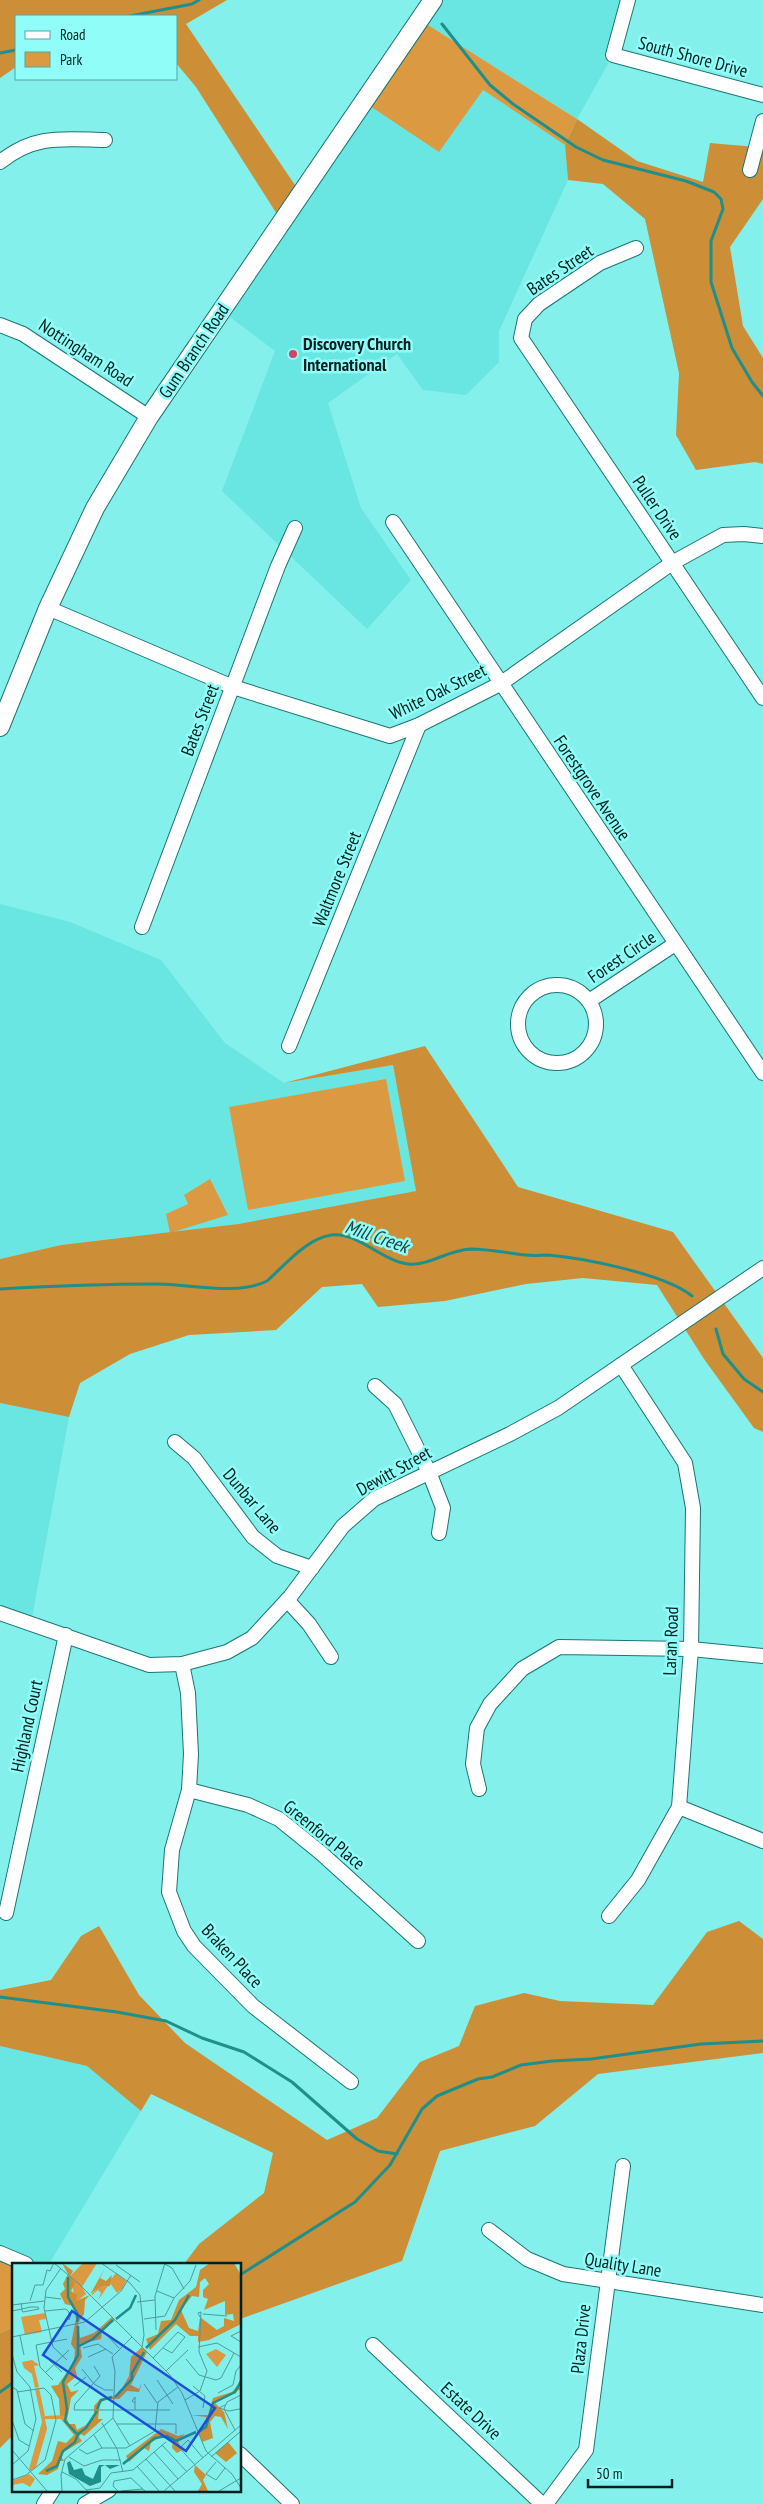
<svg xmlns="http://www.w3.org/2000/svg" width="763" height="2504" viewBox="0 0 763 2504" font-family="'PT Sans Narrow',sans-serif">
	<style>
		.built { fill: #69e6e1 }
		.green { fill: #db9a41 }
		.forest { fill: #cc8e37 }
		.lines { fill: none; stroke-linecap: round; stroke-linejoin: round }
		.stream { stroke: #1f8f8c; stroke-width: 3 }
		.minor-casing { stroke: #1b7673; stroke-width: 16 }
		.major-casing { stroke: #1b7673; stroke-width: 20 }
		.minor { stroke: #fff; stroke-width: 14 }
		.major { stroke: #fff; stroke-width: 18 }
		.poi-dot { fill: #d34362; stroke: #90fdf8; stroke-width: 2 }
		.labels { text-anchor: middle; stroke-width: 5; stroke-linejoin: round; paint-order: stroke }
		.street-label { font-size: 18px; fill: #001f1e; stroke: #90fdf8 }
		.poi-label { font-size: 18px; font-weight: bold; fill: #001f1e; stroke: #90fdf8; text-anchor: start }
		.water-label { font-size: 19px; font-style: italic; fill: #20403e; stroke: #90fdf8 }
		.inset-river { fill: none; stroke: #1f8f8c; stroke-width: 2.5 }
		.inset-road { fill: none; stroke: #4f9c99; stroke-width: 1 }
		.view { fill: #1d4ed8; fill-opacity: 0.15; stroke: #1d4ed8; stroke-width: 2.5 }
		.inset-edge { fill: none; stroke: #001f1e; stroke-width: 2.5 }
	</style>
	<rect width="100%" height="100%" fill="#83f0eb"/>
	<g class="built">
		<polygon points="433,0 628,0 613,55 577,119 420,20"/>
		<polygon points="483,90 565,145 568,180 499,331 499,362 466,395 423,390 397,354 328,403 361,508 411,580 367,629 222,491 275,351 222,311 364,102"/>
		<polygon points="0,904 70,922 161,960 225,1043 284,1083 393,1065 416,1191 238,1224 61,1245 0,1259"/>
		<polygon points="0,1403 69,1417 31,1623 0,1613"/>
		<polygon points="0,2046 87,2066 141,2111 49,2264 26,2264 0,2253"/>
	</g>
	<g class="green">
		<polygon points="420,20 577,119 565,145 483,90 439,152 364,102"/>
		<polygon points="386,1079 405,1181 248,1210 229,1107"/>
		<polygon points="210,1179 228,1215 170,1233 166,1214 188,1204 184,1195"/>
		<polygon points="0,2253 14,2264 14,2327 0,2333"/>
	</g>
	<g class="forest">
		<polygon points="0,0 227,0 186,24 301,194 282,222 196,87 176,63 176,16 16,16 16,67 0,78"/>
		<polygon points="577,119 637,161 703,182 710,143 756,147 763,120 763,199 730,247 743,326 763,358 763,464 755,462 696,470 676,435 679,373 645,219 603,184 568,180 565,145"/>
		<polygon points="425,1046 518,1187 673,1232 763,1358 763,1432 754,1428 704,1359 657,1285 583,1278 526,1284 445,1301 378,1307 362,1284 322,1287 276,1330 189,1335 130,1354 80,1383 69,1417 0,1403 0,1259 61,1245 238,1224 416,1191 393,1065 284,1083"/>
		<polygon points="739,1921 763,1939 763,2053 598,2074 535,2126 440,2151 402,2261 240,2319 240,2264 184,2264 199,2244 264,2193 273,2153 151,2094 141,2111 87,2066 0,2046 0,1990 51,1980 81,1936 99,1926 139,1995 185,2043 327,2140 377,2118 420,2062 459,2046 475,2006 524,1993 560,2001 653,2005 707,1932"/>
		<polygon points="14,2327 14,2434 0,2448 0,2333"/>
	</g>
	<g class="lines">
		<g class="stream">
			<polyline points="130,16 192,4 199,0"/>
			<polyline points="442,24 490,85 513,104 576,147 603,160 686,181 714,192 721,199 723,209 711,241 711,282 732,348 752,382 763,396"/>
			<polyline points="0,53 16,50"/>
			<path d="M0 1289C52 1286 105 1284 157 1284 190 1284 238 1296 267 1281 285 1265 306 1239 331 1235 356 1231 382 1261 408 1264 429 1266 448 1250 470 1249 489 1249 507 1253 526 1255 533 1256 541 1255 548 1255 584 1258 665 1274 692 1296"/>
			<polyline points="716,1329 723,1354 744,1379 763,1392"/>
			<polyline points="0,1997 117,2012 166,2021 202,2038 244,2052 292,2082 357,2139 378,2151 397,2154"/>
			<polyline points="240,2275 355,2202 390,2165 422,2109 437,2096 478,2079 492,2077 521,2065 552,2061 591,2059 701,2044 763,2041"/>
			<polyline points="0,2392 14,2382"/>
		</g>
		<defs>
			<g id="minor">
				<polyline points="628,0 613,55 763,95"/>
				<path d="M0 162C35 134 62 139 105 140"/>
				<polyline points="750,170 763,121"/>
				<polyline points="636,248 600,263 539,304 525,319 521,338 763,698"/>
				<polyline points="0,325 23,334 149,417"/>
				<polyline points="393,522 763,1073"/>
				<polyline points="48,608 233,687 390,736 419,725 500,684 672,563 723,535 744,534 763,536"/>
				<polyline points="142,927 278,566 295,528"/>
				<circle cx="557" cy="1024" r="39"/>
				<polyline points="589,1001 675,944"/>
				<polyline points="289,1046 419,725"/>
				<polyline points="375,1386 395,1404 429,1472 443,1508 439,1533"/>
				<polyline points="175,1442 194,1458 253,1537 277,1556 312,1568"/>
				<polyline points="287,1600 309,1624 331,1657"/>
				<polyline points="0,1613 149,1665 182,1664 227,1652 252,1638 290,1597 343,1526 374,1499 510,1434 558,1408 763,1268"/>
				<polyline points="182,1664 188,1693 191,1754 189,1790 172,1850 169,1892 184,1931 194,1946 253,2006 351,2082"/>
				<polyline points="479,1789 473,1764 477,1728 490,1704 522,1669 559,1647 691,1649 763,1656"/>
				<polyline points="189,1790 248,1805 279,1819 321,1853 418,1941"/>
				<polyline points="679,1807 763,1841"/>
				<polyline points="6,1913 66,1635"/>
				<polyline points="609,1916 638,1880 679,1807 691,1649 693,1508 685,1463 621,1365"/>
				<polyline points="489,2230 527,2259 563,2274 763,2305"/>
				<polyline points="0,2253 26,2264"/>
				<polyline points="373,2345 542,2504"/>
				<polyline points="240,2454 292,2504"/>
				<polyline points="44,2504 53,2490"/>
				<polyline points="85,2504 109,2490"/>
				<polyline points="546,2504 586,2450 623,2166"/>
			</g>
			<polyline id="major" points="0,727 48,608 95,508 149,417 433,0"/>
		</defs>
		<use href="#minor" class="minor-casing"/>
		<use href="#major" class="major-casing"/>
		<use href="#minor" class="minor"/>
		<use href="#major" class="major"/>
	</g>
	<circle class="poi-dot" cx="293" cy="354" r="5"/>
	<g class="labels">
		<g class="street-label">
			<text transform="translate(693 57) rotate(15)" y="6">South Shore Drive</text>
			<text transform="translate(560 270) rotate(-34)" y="6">Bates Street</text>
			<text transform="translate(194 351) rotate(-56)" y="6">Gum Branch Road</text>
			<text transform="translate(86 353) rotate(33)" y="6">Nottingham Road</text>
			<text transform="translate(657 508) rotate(56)" y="6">Puller Drive</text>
			<text transform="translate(438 692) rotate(-26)" y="6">White Oak Street</text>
			<text transform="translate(200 720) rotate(-69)" y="6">Bates Street</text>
			<text transform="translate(592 788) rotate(56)" y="6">Forestgrove Avenue</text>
			<text transform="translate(337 879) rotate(-68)" y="6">Waltmore Street</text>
			<text transform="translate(622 957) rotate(-34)" y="6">Forest Circle</text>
			<text transform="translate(394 1471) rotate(-29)" y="6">Dewitt Street</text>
			<text transform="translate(252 1501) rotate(50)" y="6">Dunbar Lane</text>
			<text transform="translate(671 1641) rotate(-88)" y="6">Laran Road</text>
			<text transform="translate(27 1726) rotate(-78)" y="6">Highland Court</text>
			<text transform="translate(324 1835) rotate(39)" y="6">Greenford Place</text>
			<text transform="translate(232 1956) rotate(47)" y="6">Braken Place</text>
			<text transform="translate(623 2265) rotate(9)" y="6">Quality Lane</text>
			<text transform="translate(581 2339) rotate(-84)" y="6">Plaza Drive</text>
			<text transform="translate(471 2411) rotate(43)" y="6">Estate Drive</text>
		</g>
		<g class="poi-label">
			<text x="303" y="350">Discovery Church<tspan x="303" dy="21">International</tspan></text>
		</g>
		<g class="water-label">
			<text transform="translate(377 1236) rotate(19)" y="7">Mill Creek</text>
		</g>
	</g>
	<g transform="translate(12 2263)">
		<rect width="229" height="229" fill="#83f0eb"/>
		<path d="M71 0H85L70 24 74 31 64 39 58 13ZM104 10 114 18 111 25 105 30 98 20 86 37 89 30 86 27 80 32 79 28 81 30 90 19 89 24H93ZM33 50 34 56 27 57 30 69 13 72 9 54ZM204 86 214 92 205 104 194 91ZM20 97 27 102 22 103 27 124 23 125 20 111 12 105 10 99ZM27 125 33 153 56 152 55 156H33L35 166 24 204 19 208 17 206 30 159 23 126ZM17 211 23 216 18 224 11 220 0 222V218Z" fill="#db9a41"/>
		<path d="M50 0 61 8 58 13 63 20 59 28 65 32 64 38 78 32 73 37 72 51 66 60 68 75 82 70 100 54 103 57 90 68 89 76 68 81 70 94 63 105 65 113 55 121 59 129 67 127 59 135 56 152 48 153 47 136 39 123 46 122 62 99 63 87 59 81 64 56 61 43 53 41 48 31 53 26 51 21 56 11ZM198 0H222L229 12V61L197 77 186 79V73H178L164 61 138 87 134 76 146 71 149 58 159 57 167 37 184 24 188 7ZM193 15 197 21 191 27V34L196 36 192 47 213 38V52L221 51 222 58 212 55V63L205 67 188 54 186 68 177 65 169 47 180 33 187 34 188 19ZM93 5 88 15 94 18 100 12 98 23 88 24 79 30ZM130 84 135 89 119 122 127 126 130 119 127 129 115 128 107 136H95L88 140 86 156H91L72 173 69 171 67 174 70 178 52 189 49 193 52 198H48L46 206 35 212 26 211 40 198 46 178 54 180 62 172 49 156H55L57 161H63L65 167 74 162 82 152V143L88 136 104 133 108 129 117 113 119 94ZM229 110V126L203 140 212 149 216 166 209 154 203 153 198 159 201 175 190 179 186 168 194 162V154L179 152H196L201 135 220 129 227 121ZM149 166 166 173 173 171 166 178 170 187 165 190 160 185 161 177 150 174 139 179 137 188 132 185 117 199 114 193ZM216 179 225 190 214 199 203 190ZM183 202 194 212 191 217 196 228H186L190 221 182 209Z" fill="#cc8e37" fill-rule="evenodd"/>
		<path d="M58 198 62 207 70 205 73 212 81 216 87 202H108L98 206 93 202 89 204V219L78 223 57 211 55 200Z" fill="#1f8f8c"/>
		<path class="inset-river" d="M56 14V34L66 52 65 59M104 56 118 45 124 32M65 84 81 76 101 57M134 85 163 57 177 32M103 134 120 116V110L132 89M85 146 89 137 100 134M188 168 194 164 201 140 223 129 229 118M65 171 53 158 55 146 51 119 66 92V63M111 201 143 175 155 173 164 178 184 169M34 208 45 203 51 188 63 179 66 171 74 165 85 148"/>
		<path class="inset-road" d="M42 0 67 21 158 112 170 130 194 188 220 211 229 225M89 0 118 20 128 32 132 72 130 84M153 1 160 5 172 26M104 2 128 19M49 5 34 27 32 45 41 84 55 97M145 28 162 35M33 34 49 36M18 38 23 22H31L35 7 38 8 42 0M125 39 143 37M0 42 32 38M0 48 10 46 18 44H26L27 46 11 49 10 48V46L9 40M33 48 53 46 55 47 59 51 57 57V49M191 51 215 53M132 56 153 53 162 35 178 18 184 2M144 67 143 33 153 0M229 68 219 73 229 79M94 71 107 85M8 73 12 92M0 74 73 59 109 28 119 12M186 84 205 80 229 94M71 85 86 81 101 91M0 91 5 109 18 124 24 156 16 188 0 202M76 94 94 86M141 95 166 69 173 74 160 90 151 85M174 96 187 112 204 117 209 115 222 90M37 97 50 109M82 103 88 113 63 141 62 147H158M70 106 82 121 93 127H101M154 108 176 87M33 110 57 87M41 117 28 104 24 82 55 76M145 117 161 141M132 121 145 140M62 123 74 114M181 123 193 133 191 145M0 124 5 127 13 161 22 168M206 130 221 122 224 108 229 102M173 137 188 128 195 108 187 89 189 49 186 50 188 54M213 142 207 145 217 148 228 146M123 147V134L120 138 123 140M101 155 118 183M0 157 7 177 17 183M90 160 105 186 111 209M105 161H164V171M223 167 212 146 215 139 229 132M82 172 90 185M164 181 183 202M150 182 175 209M168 185 176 177 191 195M67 186 75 191 90 185H114L143 168 146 139 166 124M0 187 35 228M142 189 166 216M57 194 72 203 90 197H109M199 194 229 168M134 196 163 228M204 199 194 211 204 217 213 205M125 203 147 228M50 209 64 216 75 228M0 217 14 212 33 197 44 157 39 132 32 125 5 129M74 227 88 225 99 210 121 207 154 179M50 228 49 212 53 196 101 155 103 108 100 94 120 74M106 228 101 223 102 218 119 215 133 228M109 228 131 226M152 228 229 162M207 228 229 215"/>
		<path class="view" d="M60 48 203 145 174 188 31 92Z"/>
		<rect width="229" height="229" class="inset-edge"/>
	</g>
	<rect x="15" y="15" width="162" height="65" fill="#90fdf8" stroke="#56a4a1"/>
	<rect x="25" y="31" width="25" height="8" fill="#ffffff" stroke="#56a4a1"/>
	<text x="60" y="40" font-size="15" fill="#001f1e">Road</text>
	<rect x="25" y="52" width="25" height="15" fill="#db9a41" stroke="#56a4a1"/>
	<text x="60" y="65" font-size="15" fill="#001f1e">Park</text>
	<path d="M588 2479v8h84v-8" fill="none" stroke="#001f1e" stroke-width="2.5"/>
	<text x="596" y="2479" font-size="15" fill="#001f1e" stroke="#90fdf8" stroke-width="4" paint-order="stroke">50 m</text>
</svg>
